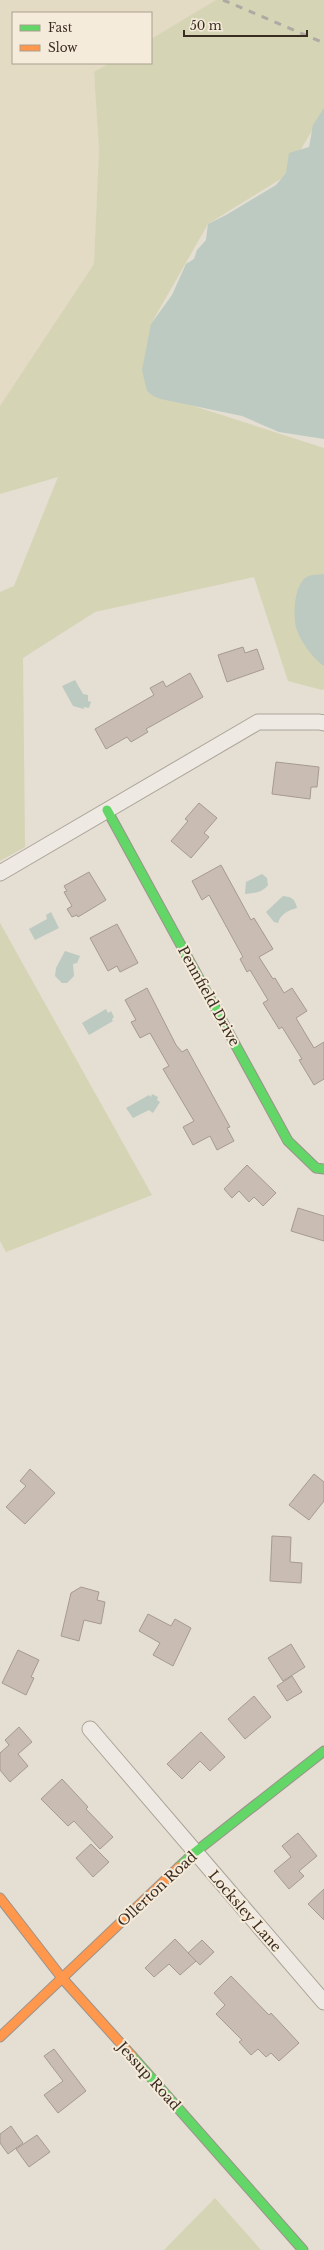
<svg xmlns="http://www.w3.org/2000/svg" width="324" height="2250" viewBox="0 0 324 2250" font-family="'Libre Baskerville',serif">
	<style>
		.farmland { fill: #e3dbc4 }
		.green { fill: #d5d4b5 }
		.water { fill: #bccac1 }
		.building { fill: #c9bdb3; stroke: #a69a91 }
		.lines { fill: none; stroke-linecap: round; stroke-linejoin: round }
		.street-casing { stroke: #aba49a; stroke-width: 17 }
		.fast-casing { stroke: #9b938a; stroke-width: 11 }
		.slow-casing { stroke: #9b938a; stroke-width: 11 }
		.street { stroke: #eeeae3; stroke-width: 15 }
		.fast { stroke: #63d668; stroke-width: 9 }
		.slow { stroke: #ff974d; stroke-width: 9 }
		.rail { stroke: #aea9a3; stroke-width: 3; stroke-dasharray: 7 7; stroke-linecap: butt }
		.labels { text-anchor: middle; stroke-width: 4; stroke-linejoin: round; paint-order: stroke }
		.street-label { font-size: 14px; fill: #3b2c22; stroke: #f5ebda }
	</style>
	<rect width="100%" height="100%" fill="#e5ded2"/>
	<polygon class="farmland" points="0,0 216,0 151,39 151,13 13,13 13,63 110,63 94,73 99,150 94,264 0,406"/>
	<g class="green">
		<polygon points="216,0 324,0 324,111 284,177 208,224 151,324 147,391 324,448 324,689 322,690 288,681 254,577 95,612 23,658 25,847 0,861 0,592 14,586 58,477 0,494 0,406 94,264 99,150 94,72 110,63 151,63 151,39"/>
		<polygon points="0,923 152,1195 6,1252 0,1241"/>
		<polygon points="215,2198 261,2250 164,2250"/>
	</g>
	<g class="water">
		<polygon points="324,108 324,439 279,432 242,416 161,399 153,396 147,391 142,370 151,324 172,295 186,264 194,259 197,250 206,240 208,224 226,215 276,185 286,173 289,153 309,147 313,125"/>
		<path d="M324 574V666C313 659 299 639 296 627 293 614 294 581 309 576 313 574 319 575 324 574Z"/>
		<polygon points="75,680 83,694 88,695 88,701 91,702 89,708 84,707 84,709 73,706 62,686"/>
		<path d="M262 874 267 878 268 885C262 893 254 893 245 894L246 882Z"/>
		<path d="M283 896C292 897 295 899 297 908 288 910 280 915 278 923L274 922 266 912Z"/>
		<polygon points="51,912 59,928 35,940 29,929 47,919 46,915"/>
		<polygon points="65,951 80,956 77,963 73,964 74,976 67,983 62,983 55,976 56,968"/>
		<polygon points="106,1009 108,1013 111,1011 114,1017 112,1019 113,1021 89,1035 82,1023"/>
		<polygon points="152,1094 158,1097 157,1100 160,1102 153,1113 149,1110 133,1118 126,1108 149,1095 151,1097"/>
	</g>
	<g class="building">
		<polygon points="243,647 245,653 257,649 264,669 227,682 218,655"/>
		<polygon points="190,673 203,697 146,729 148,732 131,742 127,737 106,749 95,729 154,695 150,688 163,681 166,687"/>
		<polygon points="276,762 319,767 317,787 311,787 310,799 272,794"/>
		<polygon points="199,803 217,818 204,833 209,837 191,858 171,841 188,821 185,819"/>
		<polygon points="221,865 251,920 254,918 273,949 259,957 273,979 275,978 284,993 292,988 307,1011 296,1018 314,1048 324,1042 324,1079 314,1085 299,1060 302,1059 282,1027 279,1029 263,1003 268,1000 250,970 247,972 240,959 243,957 209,895 202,900 192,881"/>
		<polygon points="89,872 106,900 78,917 77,915 72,917 67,909 72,906 64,892 67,891 64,886"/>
		<polygon points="117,924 138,963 120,972 117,966 108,971 90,938"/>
		<polygon points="147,988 176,1045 182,1052 187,1049 230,1127 227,1128 234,1141 217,1150 210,1136 193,1145 183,1127 194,1121 163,1069 169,1066 150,1033 140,1038 131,1022 136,1020 125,1000"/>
		<polygon points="247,1165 276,1193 263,1206 254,1197 249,1202 239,1191 232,1198 224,1189"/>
		<polygon points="298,1208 324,1216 324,1241 291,1231"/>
		<polygon points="30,1469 55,1493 25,1524 6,1507 26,1486 20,1481"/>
		<polygon points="314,1474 324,1482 324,1501 309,1520 289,1505"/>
		<polygon points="272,1536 291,1537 290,1562 302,1563 301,1583 270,1581"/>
		<polygon points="81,1587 99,1592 97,1600 105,1602 101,1624 84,1620 79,1641 61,1636 71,1593"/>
		<polygon points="148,1614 171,1626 175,1619 191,1628 173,1666 153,1655 160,1643 139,1631"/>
		<polygon points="291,1644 305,1667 283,1681 268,1658"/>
		<polygon points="18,1650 39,1660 31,1677 34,1678 26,1695 2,1683"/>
		<polygon points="292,1676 302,1692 287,1701 277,1686"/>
		<polygon points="254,1696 271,1717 245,1739 228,1719"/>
		<polygon points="19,1727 32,1742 18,1754 28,1766 10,1782 0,1770 0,1753 9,1745 5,1740"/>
		<polygon points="201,1732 225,1757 210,1771 200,1761 182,1779 167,1764"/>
		<polygon points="62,1779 88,1807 86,1809 113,1837 100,1849 74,1821 68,1826 41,1799"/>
		<polygon points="298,1833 317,1856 299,1871 304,1876 289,1889 274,1871 291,1857 282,1846"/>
		<polygon points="91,1844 109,1862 93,1877 76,1858"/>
		<polygon points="324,1889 324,1920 308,1904"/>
		<polygon points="175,1939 196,1961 180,1975 169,1964 154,1977 145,1968"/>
		<polygon points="202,1940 214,1952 200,1965 188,1953"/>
		<polygon points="231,1976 269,2015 271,2013 299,2043 279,2061 271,2053 266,2057 258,2049 251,2055 239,2042 242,2040 216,2014 225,2005 214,1993"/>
		<polygon points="54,2049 86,2091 58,2113 44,2095 63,2081 44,2056"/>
		<polygon points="11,2126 23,2143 8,2154 0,2143 0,2134"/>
		<polygon points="37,2135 50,2152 29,2167 16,2149"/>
	</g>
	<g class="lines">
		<defs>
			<g id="street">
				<polyline points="0,873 258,722 319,722 324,723"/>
				<polyline points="90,1729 324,2002"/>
			</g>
			<g id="fast">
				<polyline points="107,810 288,1141 316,1168 324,1169"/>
				<polyline points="179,1867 194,1853 324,1751"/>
				<polyline points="132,2056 303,2250"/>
			</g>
			<g id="slow">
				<polyline points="0,1898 62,1978 132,2056"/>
				<polyline points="0,2037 179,1867"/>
			</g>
		</defs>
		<use href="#street" class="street-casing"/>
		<use href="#fast" class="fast-casing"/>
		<use href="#slow" class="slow-casing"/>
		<use href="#street" class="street"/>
		<use href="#fast" class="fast"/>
		<use href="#slow" class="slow"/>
		<polyline class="rail" points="223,0 324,43"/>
	</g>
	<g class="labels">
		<g class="street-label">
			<text transform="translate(209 996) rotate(61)" y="5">Pennfield Drive</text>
			<text transform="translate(157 1889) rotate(-43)" y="5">Ollerton Road</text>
			<text transform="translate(245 1911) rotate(49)" y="5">Locksley Lane</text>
			<text transform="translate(149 2076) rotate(48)" y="5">Jessup Road</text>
		</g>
	</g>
	<rect x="12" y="12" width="140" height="52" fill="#f5ebda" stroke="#ab9f90"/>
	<rect x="20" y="25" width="20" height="6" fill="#63d668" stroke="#ab9f90"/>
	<text x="48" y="32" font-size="12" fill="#3b2c22">Fast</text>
	<rect x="20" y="45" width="20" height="6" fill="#ff974d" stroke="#ab9f90"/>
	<text x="48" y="52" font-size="12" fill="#3b2c22">Slow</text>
	<path d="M184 30v6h123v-6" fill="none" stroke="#3b2c22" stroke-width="2"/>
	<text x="190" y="30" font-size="12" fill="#3b2c22" stroke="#f5ebda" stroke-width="3" paint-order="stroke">50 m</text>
</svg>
